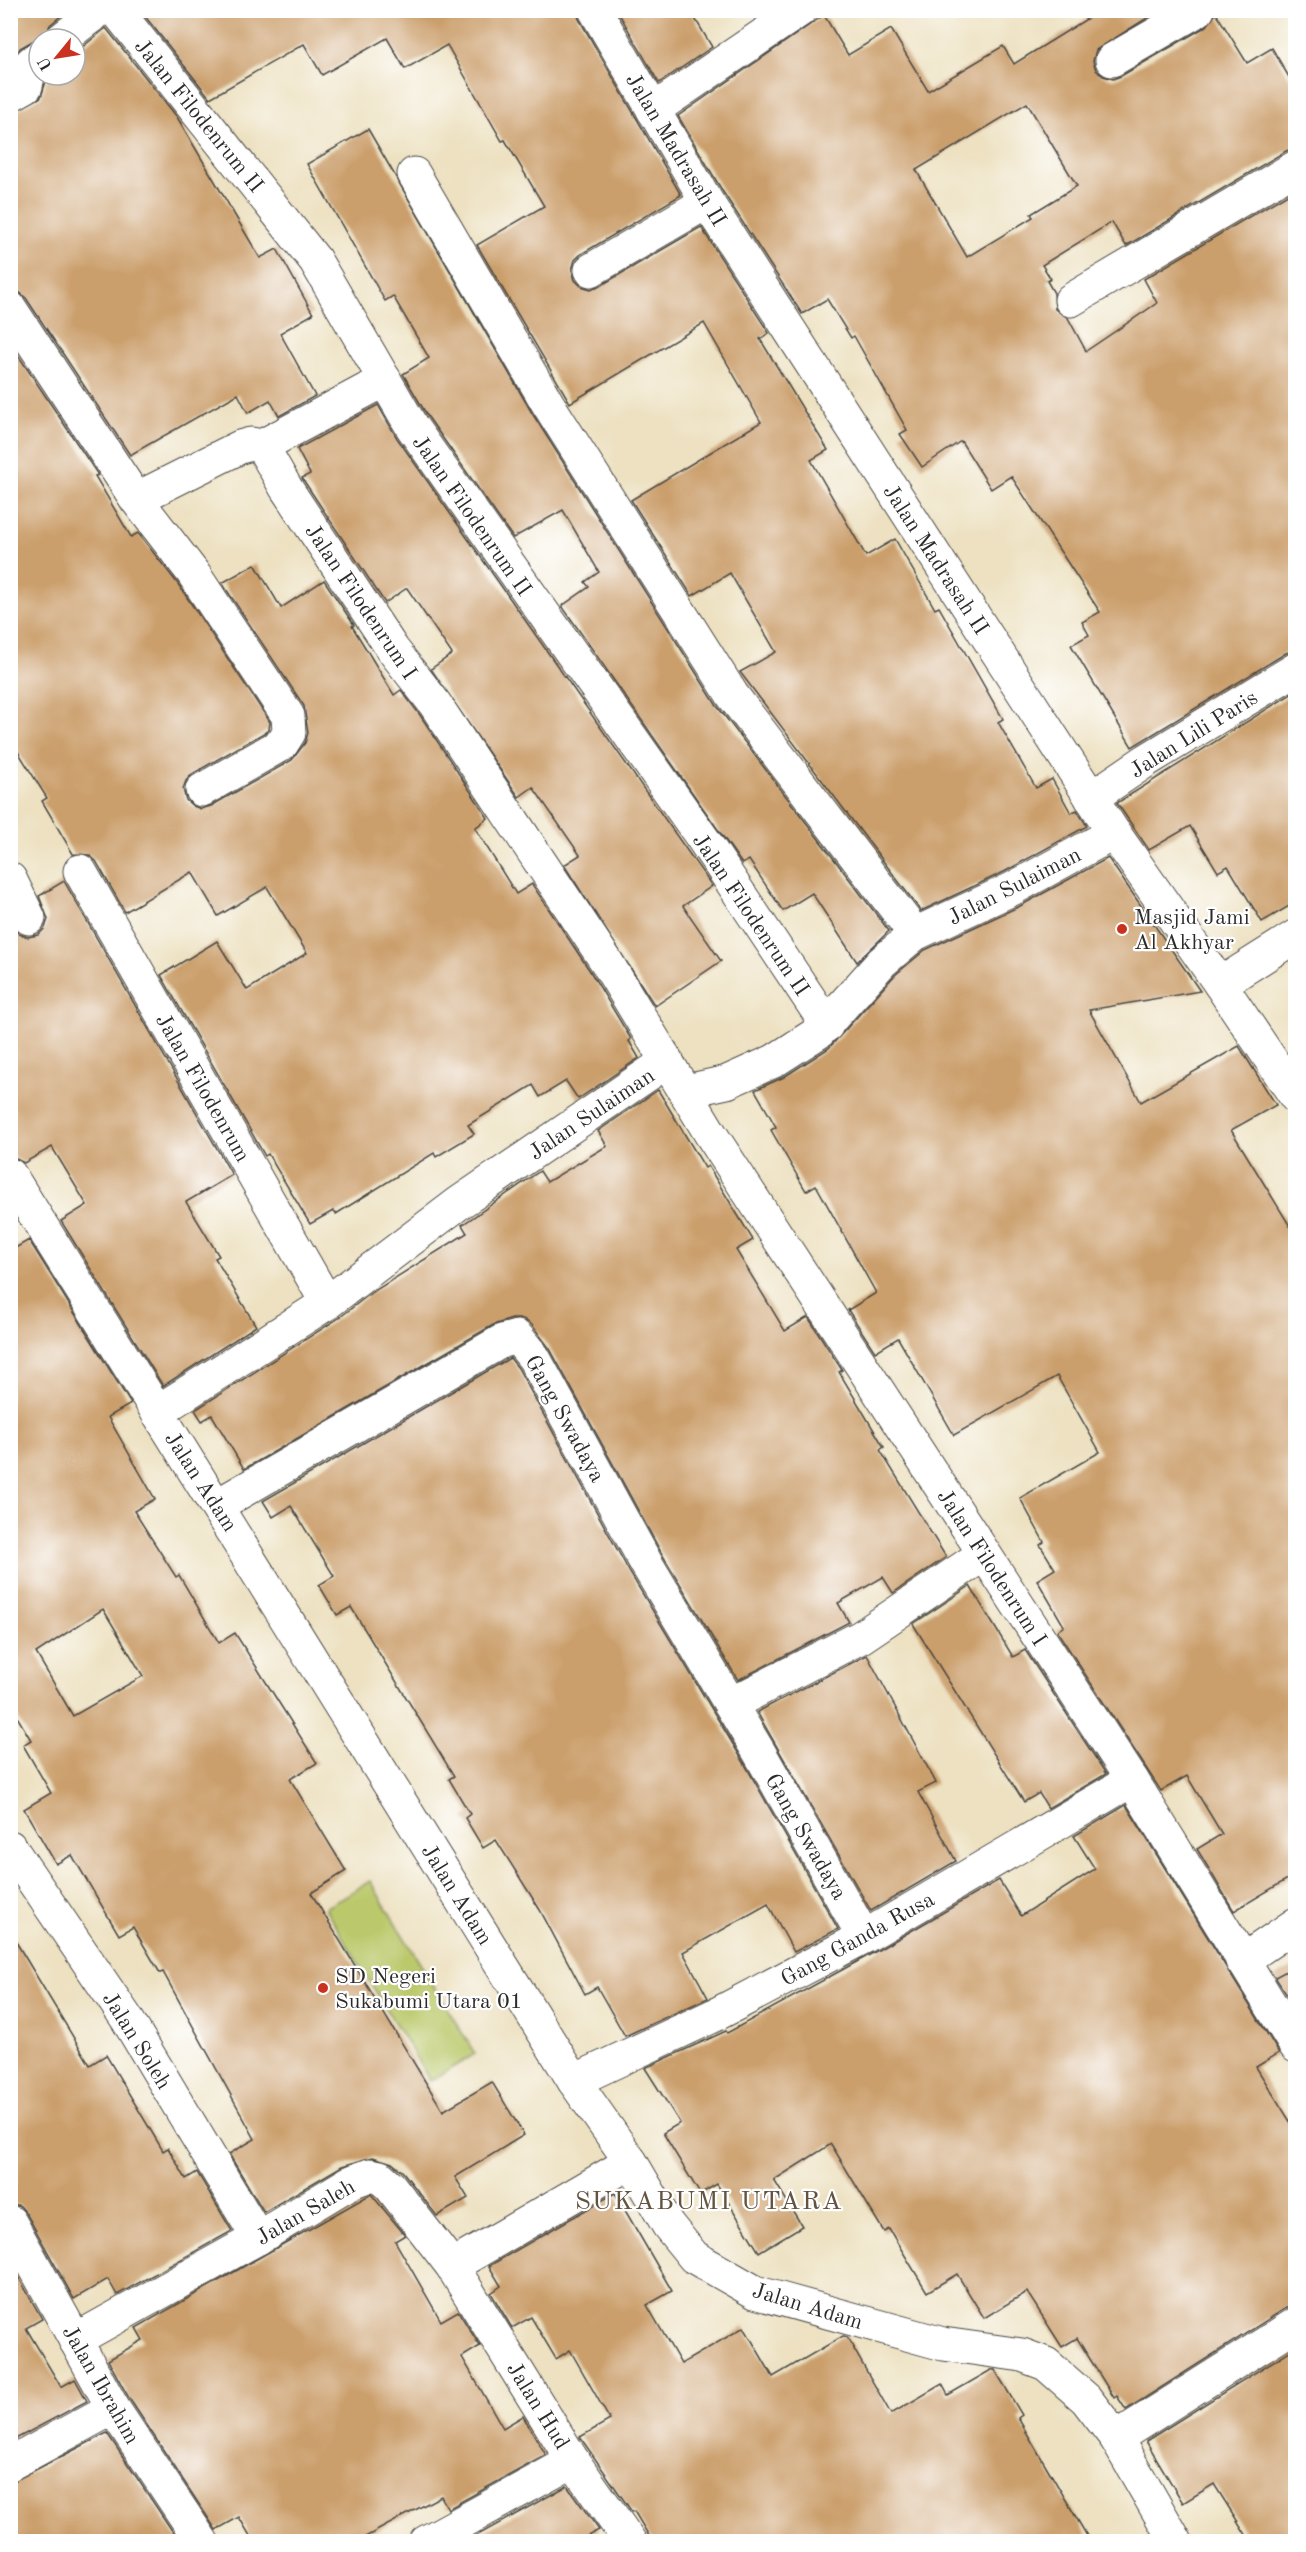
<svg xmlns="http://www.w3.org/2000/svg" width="1306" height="2552" viewBox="0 0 1306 2552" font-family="'Old Standard TT',serif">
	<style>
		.garden { fill: #bbc96c; stroke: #737a4c; stroke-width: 1.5 }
		.building { fill: #cb9f6c; fill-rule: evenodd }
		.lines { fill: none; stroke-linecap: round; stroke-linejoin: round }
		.minor-casing { stroke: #484642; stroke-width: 35 }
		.minor { stroke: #fff; stroke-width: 33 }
		.poi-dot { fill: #c8321e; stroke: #fff; stroke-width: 2 }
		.labels { text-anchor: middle; stroke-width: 4.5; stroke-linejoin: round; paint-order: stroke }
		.street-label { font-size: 22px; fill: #2b2b2b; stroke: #fff }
		.poi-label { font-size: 22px; fill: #2b2b2b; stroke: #fff; text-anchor: start }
		.quarter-label { font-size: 26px; letter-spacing: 1.5px; fill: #635442; stroke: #fff }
	</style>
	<rect width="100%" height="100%" fill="#fff"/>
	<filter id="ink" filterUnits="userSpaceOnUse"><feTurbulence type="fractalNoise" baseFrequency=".0167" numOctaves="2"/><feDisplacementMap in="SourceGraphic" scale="12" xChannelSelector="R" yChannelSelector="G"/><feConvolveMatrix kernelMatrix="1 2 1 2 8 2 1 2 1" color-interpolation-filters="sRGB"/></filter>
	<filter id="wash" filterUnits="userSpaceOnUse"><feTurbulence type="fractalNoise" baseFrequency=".008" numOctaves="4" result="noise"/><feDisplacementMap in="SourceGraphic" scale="24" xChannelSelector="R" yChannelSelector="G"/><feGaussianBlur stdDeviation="1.35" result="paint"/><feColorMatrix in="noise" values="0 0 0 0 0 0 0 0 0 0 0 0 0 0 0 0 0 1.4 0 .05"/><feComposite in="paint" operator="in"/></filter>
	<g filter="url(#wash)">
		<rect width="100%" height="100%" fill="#ede1c1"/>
		<polygon class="garden" points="370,1881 475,2054 430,2081 325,1908"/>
		<g id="blocks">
			<g class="building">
				<polygon points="10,10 68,10 50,25 44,39 36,39 20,48 10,69"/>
				<polygon points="140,10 576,10 579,19 681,195 581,254 575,260 572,270 575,280 581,286 591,289 600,286 701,227 769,333 760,339 828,450 811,460 866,556 895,539 935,609 939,607 1003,719 998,722 1036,788 1052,779 1071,813 1077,810 1087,826 1004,872 921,911 740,672 776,652 730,573 692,596 631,500 761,422 704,323 570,403 477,245 544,206 505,140 502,141 447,45 405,69 387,38 322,75 304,44 210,98"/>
				<polygon points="617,10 690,10 712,47 659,83"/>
				<path d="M1101 10H1160L1096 50 1093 61 1096 70 1103 76 1113 79 1121 76 1207 26 1216 13 1247 63 1272 48 1296 89V148L1286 151 1126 246 1112 222 1042 265 1051 279 1047 281 1054 293 1055 309 1068 318 1086 351 1157 303 1144 279 1296 189V650L1286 653 1132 747 1071 645 1089 635 1082 622 1100 612 1011 476 991 489 961 441 922 467 900 434 907 430 854 336 851 338 827 299 802 314 723 192 678 116 824 15 848 55 891 29 928 91 1003 46 1014 64ZM1027 103 1077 186 1031 214 1033 217 967 257 916 170Z"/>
				<polygon points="106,28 177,117 260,258 277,249 313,314 280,333 315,396 279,416 270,400 248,413 238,394 130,455 26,298 19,292 10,290 10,114 41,97 48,75 75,75 75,53"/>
				<polygon points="368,129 532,413 717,706 889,931 857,962 812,893 783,911 749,860 742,864 562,606 589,587 585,582 599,572 563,510 513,538 428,417 403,374 429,358 393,296 385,301 307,164"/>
				<polygon points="10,343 98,475 95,476 131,537 138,533 178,584 270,722 269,730 192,774 186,781 183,789 186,800 193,806 201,809 211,806 292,760 305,743 308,733 304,706 222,583 255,564 281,608 324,580 354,625 352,626 394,695 401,690 420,715 488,818 475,828 516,894 532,884 590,971 631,1039 629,1041 639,1058 578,1099 566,1081 540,1097 533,1085 468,1125 474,1134 436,1157 434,1153 336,1214 333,1211 310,1224 268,1154 265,1156 161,975 217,941 247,990 307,953 267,887 218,916 192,872 125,912 96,861 89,855 73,854 42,801 47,798 10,739"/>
				<polygon points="378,405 397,438 712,886 683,906 721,961 655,1006 564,865 580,855 533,787 519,797 431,669 452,654 407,588 385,603 302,478 310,474 297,449"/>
				<polygon points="1296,691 1296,902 1262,922 1228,866 1218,872 1190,826 1149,850 1117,803"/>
				<polygon points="1108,858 1200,991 1089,1010 1141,1102 1239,1046 1276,1105 1231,1130 1296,1236 1296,1874 1234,1911 1197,1849 1222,1834 1187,1776 1161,1791 1057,1631 1064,1626 1037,1580 1055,1569 1040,1545 1044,1542 1020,1498 1100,1452 1057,1376 954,1435 898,1338 875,1352 848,1310 876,1293 816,1185 806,1191 771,1130 776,1127 755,1090 784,1077 829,1048 895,975 925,950 1020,906"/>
				<polygon points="64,881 232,1175 186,1202 219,1256 215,1258 256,1326 163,1386 61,1221 87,1205 52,1147 24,1163 10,1156 10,923 19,934 28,937 38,935 45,928 48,919 39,896"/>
				<polygon points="658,1090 705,1168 708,1166 753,1240 736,1250 785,1331 808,1317 842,1370 839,1372 884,1447 880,1450 946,1557 893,1593 883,1577 838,1603 849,1622 738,1680 662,1554 550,1349 532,1325 523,1319 512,1319 493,1325 244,1469 212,1415 202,1421 195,1410 339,1318 371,1293 467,1233 462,1225 540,1171 547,1182 607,1146 598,1131"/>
				<path d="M29 1240 131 1404 108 1417 155 1499 134 1511 176 1577 179 1575 219 1643 235 1633 317 1763 290 1779 346 1871 311 1893 443 2111 492 2082 524 2135 455 2177 468 2198 437 2216 403 2172 392 2163 373 2157 342 2166 264 2212 229 2154 255 2139 163 1972 160 1973 133 1927 119 1935 72 1855 56 1864 24 1809 51 1793 23 1745 31 1740 10 1705V1251ZM103 1609 143 1676 73 1716 36 1653Z"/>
				<polygon points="510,1358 518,1368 630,1573 743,1761 838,1929 794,1952 768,1904 683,1952 708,1998 625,2036 597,1987 585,1994 540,1910 496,1840 483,1848 465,1818 470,1814 449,1779 454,1776 351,1607 337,1615 319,1585 334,1576 291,1506 273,1517 263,1501"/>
				<polygon points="970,1586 1013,1657 1025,1650 1106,1774 1048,1808 1039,1793 1024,1802 913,1624"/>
				<polygon points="867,1655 936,1783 918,1792 956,1861 871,1911 757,1712"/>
				<polygon points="1126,1805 1279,2053 1256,2067 1296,2131 1296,2305 1286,2308 1126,2410 1117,2396 1114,2398 1077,2338 1062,2347 1027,2292 984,2318 957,2274 927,2292 889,2229 884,2232 831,2144 774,2180 802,2226 759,2252 717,2184 700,2194 663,2133 680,2123 645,2068 726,2031 727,2033 873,1953 999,1880 1021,1916 1095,1869 1074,1836"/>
				<polygon points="10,1932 90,2065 106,2055 163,2151 168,2148 186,2179 197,2172 232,2231 117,2295 108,2279 74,2299 26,2213 20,2206 10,2203"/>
				<polygon points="1296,1966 1296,2009 1275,1977"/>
				<polygon points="615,2193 672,2291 647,2305 681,2364 744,2327 773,2377 843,2336 847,2337 891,2414 942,2384 948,2395 991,2370 995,2370 1022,2415 1018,2418 1090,2541 652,2541 634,2511 632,2512 580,2437 610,2420 570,2350 556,2359 531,2317 512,2328 491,2293 501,2286 489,2266"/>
				<polygon points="371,2194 405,2235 395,2241 441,2321 458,2311 480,2346 462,2357 503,2428 523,2416 546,2455 448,2509 441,2496 358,2541 253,2541 239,2517 216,2530 129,2398 108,2360 143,2340 136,2328"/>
				<polygon points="10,2262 42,2319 26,2328 61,2387 75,2379 87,2401 10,2442"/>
				<polygon points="1296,2347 1296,2541 1250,2541 1214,2484 1183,2503 1146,2441"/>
				<polygon points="107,2433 179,2541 10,2541 10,2483"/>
				<polygon points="567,2486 599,2530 578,2541 467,2541"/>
			</g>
		</g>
	</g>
	<g filter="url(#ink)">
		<use href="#blocks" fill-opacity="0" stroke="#484642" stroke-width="1.5"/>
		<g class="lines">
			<defs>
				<g id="minor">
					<polyline points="116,10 315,260 412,427 703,839 827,1025"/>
					<polyline points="595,10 707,202 1114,833 1220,984 1296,1097"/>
					<polyline points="62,39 99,10"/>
					<polyline points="1112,60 1198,10"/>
					<polyline points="10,95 26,86 31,63 39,57"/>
					<polyline points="653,110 800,10"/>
					<polyline points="414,174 548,404 733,696 915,934"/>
					<polyline points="591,270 707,202"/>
					<polyline points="1071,300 1296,167"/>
					<polyline points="10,308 136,499 240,447 251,444 262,446 286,488 393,650 435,704 606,961 710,1133 1132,1780 1296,2046"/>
					<polyline points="262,446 385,380"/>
					<polyline points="136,499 193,573 288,716 289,733 282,744 202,790"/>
					<polyline points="1091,798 1147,760 1296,669"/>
					<polyline points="80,871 327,1303"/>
					<polyline points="10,879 29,918"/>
					<polyline points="1220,984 1296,936"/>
					<polyline points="686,1091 727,1082 774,1061 819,1032 882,962 915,934 1012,889 1114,833"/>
					<polyline points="10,1175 574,2081 631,2162 668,2225 694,2257 755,2292 943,2344 1022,2355 1046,2364 1086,2399 1116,2438 1176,2542"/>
					<polyline points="157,1412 327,1303 459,1203 666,1062"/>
					<polyline points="218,1505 502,1341 517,1337 534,1358 646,1563 759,1752 864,1937"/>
					<polyline points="731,1704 861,1637 984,1554"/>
					<polyline points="10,1847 127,2019 258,2238"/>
					<polyline points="1242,1961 1296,1924"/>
					<polyline points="574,2081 715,2015 864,1937 1132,1780"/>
					<polyline points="10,2222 113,2408 202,2542"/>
					<polyline points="452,2266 631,2162"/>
					<polyline points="75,2340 258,2238 351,2182 370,2175 380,2177 390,2186 452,2266 573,2461 630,2542"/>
					<polyline points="1116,2438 1296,2324"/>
					<polyline points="10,2464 113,2408"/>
					<polyline points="426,2542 573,2461"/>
				</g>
			</defs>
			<use href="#minor" class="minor-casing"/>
			<use href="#minor" class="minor"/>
		</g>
	</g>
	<g class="poi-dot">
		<circle cx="1122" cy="929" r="6"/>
		<circle cx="323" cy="1988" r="6"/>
	</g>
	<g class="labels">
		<g class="street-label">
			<text transform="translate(200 115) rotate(51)" y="8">Jalan Filodenrum II</text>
			<text transform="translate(677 149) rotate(59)" y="8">Jalan Madrasah II</text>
			<text transform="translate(473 515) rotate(55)" y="8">Jalan Filodenrum II</text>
			<text transform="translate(937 559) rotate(57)" y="8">Jalan Madrasah II</text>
			<text transform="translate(362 601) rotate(56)" y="8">Jalan Filodenrum I</text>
			<text transform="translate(1193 733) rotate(-32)" y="8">Jalan Lili Paris</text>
			<text transform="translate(1014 885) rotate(-27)" y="8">Jalan Sulaiman</text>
			<text transform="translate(752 914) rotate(56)" y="8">Jalan Filodenrum II</text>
			<text transform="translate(204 1087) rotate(60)" y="8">Jalan Filodenrum</text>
			<text transform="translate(591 1113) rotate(-34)" y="8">Jalan Sulaiman</text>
			<text transform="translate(566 1418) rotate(61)" y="8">Gang Swadaya</text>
			<text transform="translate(202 1481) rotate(57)" y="8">Jalan Adam</text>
			<text transform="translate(993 1567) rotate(57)" y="8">Jalan Filodenrum I</text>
			<text transform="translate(807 1836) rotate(60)" y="8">Gang Swadaya</text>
			<text transform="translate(458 1894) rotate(58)" y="8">Jalan Adam</text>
			<text transform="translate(857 1938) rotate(-29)" y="8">Gang Ganda Rusa</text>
			<text transform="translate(138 2040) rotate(58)" y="8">Jalan Soleh</text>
			<text transform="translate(305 2211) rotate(-30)" y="8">Jalan Saleh</text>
			<text transform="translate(808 2305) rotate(17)" y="8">Jalan Adam</text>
			<text transform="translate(102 2384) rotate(60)" y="8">Jalan Ibrahim</text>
			<text transform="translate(539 2405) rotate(58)" y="8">Jalan Hud</text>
		</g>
		<g class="poi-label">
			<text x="1134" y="924">Masjid Jami<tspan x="1134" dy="25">Al Akhyar</tspan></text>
			<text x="335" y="1983">SD Negeri<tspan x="335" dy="25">Sukabumi Utara 01</tspan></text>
		</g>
		<g class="quarter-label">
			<text x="709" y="2209">SUKABUMI UTARA</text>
		</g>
	</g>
	<rect width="1306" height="2552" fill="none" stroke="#fff" stroke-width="36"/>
	<g transform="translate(57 57) rotate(240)"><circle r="28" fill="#ffffff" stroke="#aaaaaa" stroke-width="1.5"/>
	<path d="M0-4.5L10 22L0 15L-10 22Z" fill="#c8321e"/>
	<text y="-9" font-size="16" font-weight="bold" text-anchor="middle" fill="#2b2b2b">U</text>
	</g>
</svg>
